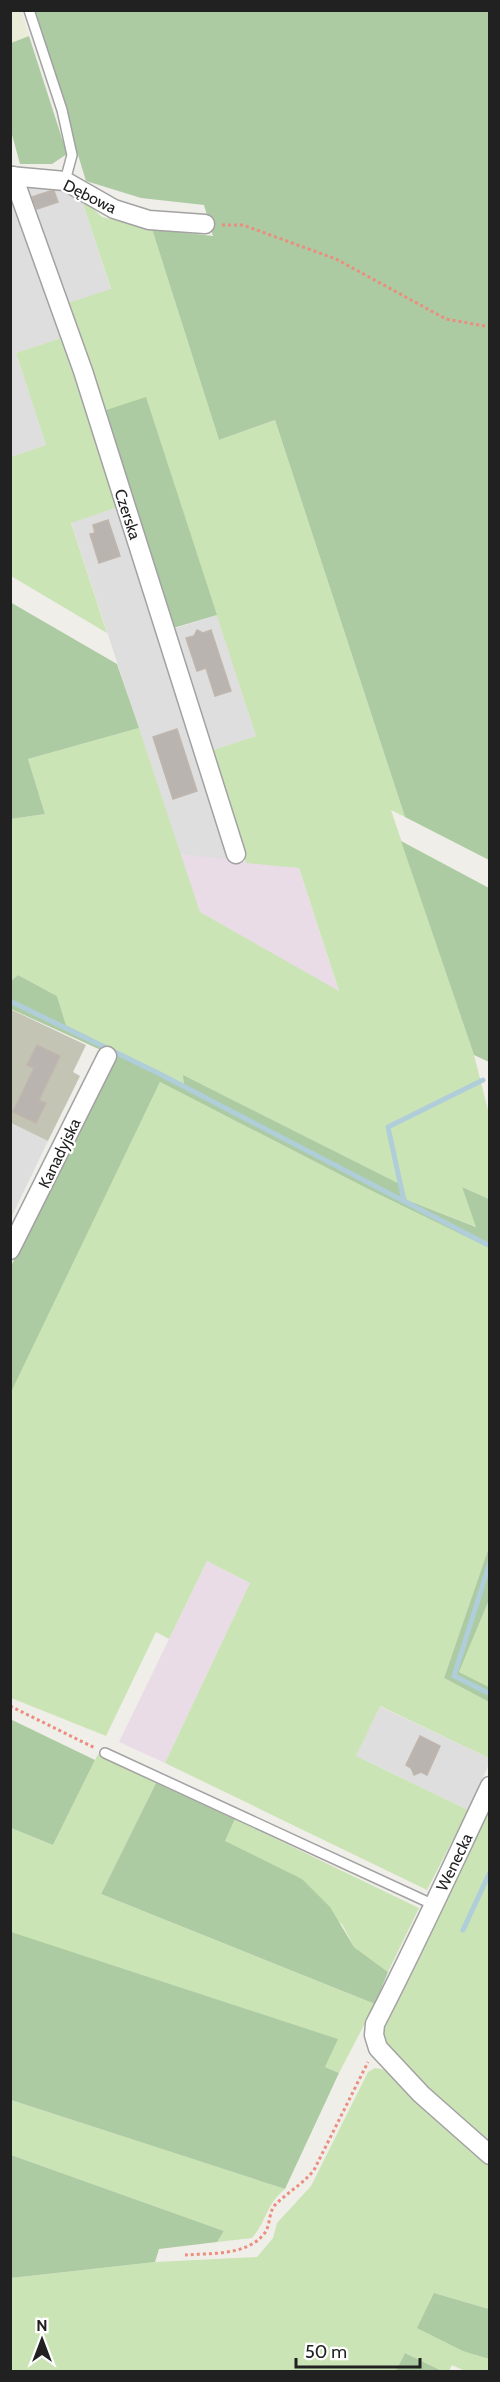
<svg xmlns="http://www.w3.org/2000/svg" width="500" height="2382" viewBox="0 0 500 2382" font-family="Cabin,sans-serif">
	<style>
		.residential { fill: #dfdede }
		.industrial { fill: #e9dce6 }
		.construction { fill: #c4c4b5 }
		.farmland { fill: #eaecd7 }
		.grass { fill: #cbe4b5 }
		.forest { fill: #adcba2 }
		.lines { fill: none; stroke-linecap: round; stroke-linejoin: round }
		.stream { stroke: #afced9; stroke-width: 5 }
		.building { fill: #b9b4af; stroke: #c0b6ad; stroke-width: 1.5 }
		.lane-casing { stroke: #a2a2a2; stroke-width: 12 }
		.street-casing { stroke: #a2a2a2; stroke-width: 21 }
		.path { stroke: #eb8d7f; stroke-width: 3; stroke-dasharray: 3 3; stroke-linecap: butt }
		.lane { stroke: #fff; stroke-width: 9 }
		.street { stroke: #fff; stroke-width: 18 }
		.labels { text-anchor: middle; stroke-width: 4.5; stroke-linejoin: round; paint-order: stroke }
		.street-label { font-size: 16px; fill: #212121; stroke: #fff }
	</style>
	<rect width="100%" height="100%" fill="#f0eee9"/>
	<g class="residential">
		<polygon points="24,184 62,187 81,197 111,290 65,304"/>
		<polygon points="10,188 14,189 61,338 16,353 46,445 11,457"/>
		<polygon points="118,507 232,861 180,854 71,522"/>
		<polygon points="217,615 256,736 210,751 170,630"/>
		<polygon points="11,1123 48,1141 11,1218"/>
		<polygon points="379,1706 489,1758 489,1764 468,1810 356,1756"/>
	</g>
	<g class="industrial">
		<polygon points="180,854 299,868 339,992 200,912"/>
		<polygon points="207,1561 250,1583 165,1763 119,1742"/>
	</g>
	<polygon class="construction" points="10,1009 86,1045 73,1072 80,1076 48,1141 11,1123"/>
	<polygon class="farmland" points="10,11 21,11 29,36 11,43"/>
	<g class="grass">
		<polygon points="81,197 102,217 152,229 219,440 275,420 405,817 391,810 474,1055 489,1114 489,1199 462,1187 477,1227 407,1200 402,1185 184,1076 184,1084 66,1025 57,996 18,975 11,981 11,819 45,814 28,759 139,728 200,912 339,991 299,868 246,863 210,751 256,736 146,398 100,412 65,304 111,289"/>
		<polygon points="61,338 118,507 71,523 107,633 11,576 11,457 46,445 16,353"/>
		<polygon points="160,1082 368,1189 489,1248 489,1547 444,1678 489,1702 489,1758 380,1706 356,1756 468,1810 427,1890 165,1763 250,1583 207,1561 169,1639 156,1632 106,1736 11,1698 10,1392"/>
		<polygon points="489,1600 489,1687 459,1672"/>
		<polygon points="98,1754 156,1783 101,1894 375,2004 339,2073 325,2067 337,2039 11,1933 11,1828 53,1845"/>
		<polygon points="489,1794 489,2145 388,2049 381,2036 380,2023"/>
		<polygon points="235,1819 419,1908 388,1972 354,1947 342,1924 225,1841"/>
		<polygon points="375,2068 386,2070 489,2162 489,2309 434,2293 476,2355 489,2359 489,2371 465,2371 452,2365 449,2371 442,2371 405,2353 396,2372 11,2372 11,2278 155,2262 257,2257 273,2238 277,2223 311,2186 368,2072"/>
		<path d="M11 2100 285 2189C266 2204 267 2221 252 2238L217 2242 224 2231 11 2155Z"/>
	</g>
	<g class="forest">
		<polygon points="34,11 489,11 489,860 405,817 275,420 219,440 152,229 213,236 204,205 141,198 86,181"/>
		<polygon points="29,36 67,154 52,164 20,164 11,131 11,43"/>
		<polygon points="146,397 217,615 170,629 100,412"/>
		<polygon points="10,602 117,664 139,728 28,759 45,814 11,819"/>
		<polygon points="401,841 489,888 489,1062 474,1055"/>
		<polygon points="18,975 57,996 66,1025 184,1084 183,1075 402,1185 407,1200 476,1227 462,1187 489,1199 489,1248 368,1189 160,1082 11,1392 10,1268 114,1056 11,1009 11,981"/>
		<polygon points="489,1547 489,1600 459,1672 489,1687 489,1702 444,1678"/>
		<polygon points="10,1719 95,1760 53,1845 11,1828"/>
		<polygon points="156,1783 235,1819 225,1841 302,1879 330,1907 354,1947 388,1972 375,2004 101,1894"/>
		<polygon points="11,1932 338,2039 325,2067 339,2073 285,2189 11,2100"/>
		<polygon points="11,2155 224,2231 217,2242 159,2249 155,2262 11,2278"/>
		<polygon points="434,2293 489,2309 489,2359 463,2351 417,2328"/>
		<polygon points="405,2353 442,2371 396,2371"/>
	</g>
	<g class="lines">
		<g class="stream">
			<polyline points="10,1001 158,1073 490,1246"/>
			<polyline points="404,1201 388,1127 483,1080"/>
			<polyline points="490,1562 454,1676 490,1694"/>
			<polyline points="463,1930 490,1872"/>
		</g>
	</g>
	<g class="building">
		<polygon points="50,191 54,191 58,202 37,209 32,197"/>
		<polygon points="108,520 120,556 99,563 90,534 95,533 93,525"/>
		<polygon points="197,630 203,633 211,630 231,691 215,696 206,668 197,671 186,638 194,636"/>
		<polygon points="177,729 197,791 173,799 153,737"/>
		<polygon points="37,1045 60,1056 39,1100 46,1103 36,1123 13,1112 34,1068 27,1065"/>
		<polygon points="420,1736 440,1746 427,1775 421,1772 414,1775 411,1768 406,1765"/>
	</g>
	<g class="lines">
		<defs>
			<g id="lane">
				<polyline points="29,10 62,110 72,155 65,181"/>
				<polyline points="105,1753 432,1904"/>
			</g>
			<g id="street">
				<polyline points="10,176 65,181 114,209 149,220 205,224"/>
				<polyline points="13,176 83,371 236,854"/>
				<polyline points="10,1250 107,1056"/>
				<path d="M490 1786C452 1866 416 1945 375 2024L374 2035 378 2048 421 2094 490 2155"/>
			</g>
		</defs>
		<use href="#lane" class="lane-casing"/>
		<use href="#street" class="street-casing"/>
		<g class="path">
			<polyline points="222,225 243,225 336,259 446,319 490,327"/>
			<polyline points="10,1706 95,1748"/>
			<path d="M185 2255C211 2253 246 2256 264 2234 271 2226 268 2211 276 2204 288 2192 303 2184 314 2170L368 2062"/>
		</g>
		<use href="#lane" class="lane"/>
		<use href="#street" class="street"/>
	</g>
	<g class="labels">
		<g class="street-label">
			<text transform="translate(90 196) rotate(26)" y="6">Dębowa</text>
			<text transform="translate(128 514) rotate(72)" y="6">Czerska</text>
			<text transform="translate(59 1153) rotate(-64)" y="6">Kanadyjska</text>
			<text transform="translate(454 1862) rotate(-64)" y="6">Wenecka</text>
		</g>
	</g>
	<rect width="500" height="2382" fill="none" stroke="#212121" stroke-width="24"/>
	<g transform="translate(42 2340)" stroke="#ffffff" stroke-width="4.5" paint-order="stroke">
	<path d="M0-4.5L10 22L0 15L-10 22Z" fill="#212121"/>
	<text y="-9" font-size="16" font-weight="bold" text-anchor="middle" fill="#212121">N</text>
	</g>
	<path d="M296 2358v9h124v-9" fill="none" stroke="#212121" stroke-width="3"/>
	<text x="305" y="2358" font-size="18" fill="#212121" stroke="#ffffff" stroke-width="4.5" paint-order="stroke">50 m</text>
</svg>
